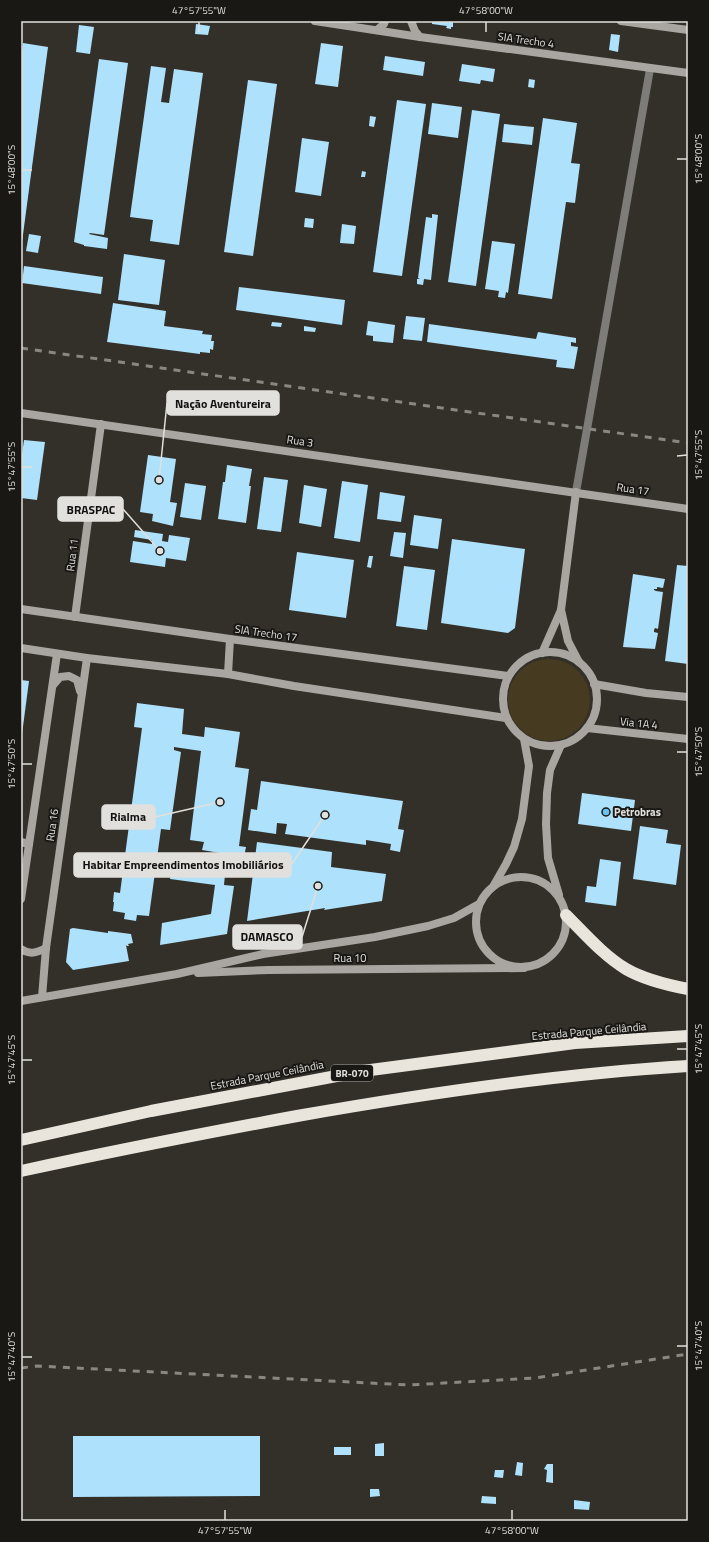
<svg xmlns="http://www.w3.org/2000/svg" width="709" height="1542" viewBox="0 0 709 1542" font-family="'Titillium Web',sans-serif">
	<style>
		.grass { fill: #463a20 }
		.building { fill: #aee1fc }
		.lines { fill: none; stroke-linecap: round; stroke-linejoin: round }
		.street { stroke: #7e7c78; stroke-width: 8 }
		.secondary { stroke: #a9a6a1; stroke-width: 8 }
		.highway { stroke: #e9e5dc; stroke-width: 12 }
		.rail { stroke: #898781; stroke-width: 3; stroke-dasharray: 7 7; stroke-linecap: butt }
		.ticks { fill: none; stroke: #e2e0dc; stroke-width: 1.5 }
		.poi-dot { fill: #68c4f0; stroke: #1a1815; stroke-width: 1.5 }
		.labels { text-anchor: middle; stroke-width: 4; stroke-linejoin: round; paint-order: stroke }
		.shield { fill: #1a1815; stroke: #a6a4a0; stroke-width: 1 }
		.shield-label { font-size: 10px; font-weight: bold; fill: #e2e0dc }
		.street-label { font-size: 11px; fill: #e2e0dc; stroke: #1a1815 }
		.poi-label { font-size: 11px; font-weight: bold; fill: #e2e0dc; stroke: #1a1815; text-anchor: start }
		.leader { fill: none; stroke: #e2e0dc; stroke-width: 1.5 }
		.callout-dot { fill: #e2e0dc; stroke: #1a1815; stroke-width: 1.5 }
		.callout { fill: #e2e0dc; stroke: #e2e0dc; stroke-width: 1.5 }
		.callout-label { font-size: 12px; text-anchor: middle; font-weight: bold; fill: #111 }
		.neatline { fill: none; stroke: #e2e0dc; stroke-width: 1.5 }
		.ticks-label { font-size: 10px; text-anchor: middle; fill: #e2e0dc }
	</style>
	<rect width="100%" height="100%" fill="#333029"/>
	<circle class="grass" cx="549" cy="700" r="41"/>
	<g class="building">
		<polygon points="432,21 453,21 453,27 451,27 451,29 446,28 447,26 432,24"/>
		<polygon points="196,24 210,26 208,35 195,34"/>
		<polygon points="79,25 94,27 90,54 76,52"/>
		<polygon points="611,34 620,35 618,52 609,50"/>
		<polygon points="23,43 48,47 22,242 21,58"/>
		<polygon points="321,43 343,46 338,87 315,84"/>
		<polygon points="385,56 425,62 423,76 383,70"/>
		<polygon points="99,59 128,63 104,235 90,233 89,234 108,238 107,249 84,246 84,245 74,242"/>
		<polygon points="462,64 495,69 493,82 481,80 480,84 459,81"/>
		<polygon points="151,66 166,68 161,102 169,103 174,69 203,73 179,245 150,241 153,220 130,217"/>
		<polygon points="529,79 535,80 534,88 528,87"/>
		<polygon points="248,80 277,84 253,256 224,252"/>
		<polygon points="397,100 426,104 402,276 373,272"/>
		<polygon points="432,103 462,107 458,138 428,134"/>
		<polygon points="472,110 500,114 476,286 448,282"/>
		<polygon points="370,116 376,117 374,127 369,126"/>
		<polygon points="543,118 577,123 571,163 580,164 575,203 566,202 552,299 518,294"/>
		<polygon points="504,124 534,127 532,145 502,142"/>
		<polygon points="302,138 329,142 321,196 295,192"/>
		<polygon points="362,171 366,172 365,177 361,177"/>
		<polygon points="432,214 438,215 431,280 424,279 423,285 417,284 417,279 420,279 418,278 426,217 432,218"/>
		<polygon points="305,218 314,219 313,228 304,227"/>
		<polygon points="342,224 356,226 354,244 340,243"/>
		<polygon points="29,234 41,236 38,253 26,251"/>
		<polygon points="492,241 515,244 508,293 506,292 505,298 498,297 499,291 485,289"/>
		<polygon points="124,254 165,260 159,305 118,300"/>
		<polygon points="24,266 103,277 101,294 22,283"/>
		<polygon points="239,287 345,300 342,325 236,310"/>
		<polygon points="113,303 166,311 164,326 203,331 202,334 212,335 211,341 214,341 213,350 210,349 210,353 200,352 200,354 107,342"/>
		<polygon points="406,316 425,318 422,341 403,339"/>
		<polygon points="368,321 395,325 393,343 373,341 373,336 366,335"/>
		<polygon points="272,322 282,323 281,327 271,326"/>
		<polygon points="429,324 536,339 538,332 576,338 576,343 571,342 571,346 578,347 574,369 556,367 557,360 427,342"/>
		<polygon points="304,326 316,328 315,332 304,331"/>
		<polygon points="24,440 45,442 37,500 21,498 21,461"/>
		<polygon points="148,455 176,459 170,502 177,503 173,526 152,521 153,514 140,512"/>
		<polygon points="227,465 252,469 249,486 251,486 246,523 218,519 223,482 225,482"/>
		<polygon points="264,477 288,480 281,532 257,529"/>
		<polygon points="342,481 368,485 360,542 334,538"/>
		<polygon points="185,483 206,486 201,520 180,517"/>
		<polygon points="304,485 327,489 321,527 299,523"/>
		<polygon points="380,492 405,496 401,522 377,519"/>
		<polygon points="414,515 442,519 438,549 410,545"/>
		<polygon points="135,530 163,534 162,541 168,542 169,535 190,538 186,561 166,558 165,567 130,562 133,541 152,544 152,540 134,537"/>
		<polygon points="394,532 406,533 403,558 390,556"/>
		<polygon points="452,539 525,549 515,628 508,633 441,623"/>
		<polygon points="297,552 354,560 346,618 289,610"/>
		<polygon points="369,556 373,556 371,568 367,567"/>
		<polygon points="677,565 688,566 688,664 665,661"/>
		<polygon points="404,566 435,570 427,630 396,626"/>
		<polygon points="633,574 665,579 663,588 657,587 657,589 654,589 654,590 656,591 663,592 658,629 655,628 654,630 654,632 658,633 655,649 623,647"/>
		<polygon points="21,680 29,681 22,734 21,734"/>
		<polygon points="137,703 184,709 182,734 204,737 205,727 240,732 235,767 249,769 239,846 246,847 244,857 202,850 204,842 190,840 201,751 174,747 174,750 181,752 170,830 161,829 149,916 137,915 136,921 124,919 125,913 113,911 114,902 113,902 114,892 120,893 142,728 134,727"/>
		<polygon points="261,781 403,801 398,829 404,830 400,852 390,850 391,844 366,840 366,845 285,834 287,824 277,823 276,834 248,830 251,809 257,810"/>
		<polygon points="582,793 635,800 631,831 578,824"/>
		<polygon points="640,826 668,830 666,843 681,845 676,885 633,879"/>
		<polygon points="257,842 332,852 331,867 386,874 382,901 324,910 325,908 247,921"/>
		<polygon points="173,857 226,864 224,885 234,886 227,934 160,945 162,923 211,914 215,885 170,879"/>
		<polygon points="600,859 621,862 616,906 585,902 587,886 596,887"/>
		<polygon points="73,928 108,933 108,931 131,934 133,943 128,944 129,946 127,946 126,945 129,961 73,970 66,962 70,929"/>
		<polygon points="73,1436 260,1436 260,1496 73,1497"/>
		<polygon points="384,1443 384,1456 375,1456 375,1444"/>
		<rect x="334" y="1447" width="17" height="8"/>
		<polygon points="517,1462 523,1463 522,1476 515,1475"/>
		<polygon points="547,1464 553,1464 553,1483 546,1482 547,1470 544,1469"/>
		<polygon points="495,1470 504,1470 503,1478 494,1477"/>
		<polygon points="370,1489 379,1489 380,1496 370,1497"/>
		<polygon points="482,1496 496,1497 496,1504 481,1503"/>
		<polygon points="574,1500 590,1502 589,1510 574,1509"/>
	</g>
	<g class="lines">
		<polyline class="street" points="576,492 650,69"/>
		<g class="secondary">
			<polyline points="315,21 420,37 688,73"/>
			<polyline points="411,21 415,31 420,37"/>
			<polyline points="621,21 688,30"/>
			<polyline points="377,30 384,24 385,21"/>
			<polyline points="21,413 688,509"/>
			<polyline points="21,609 230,639 508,676"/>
			<polyline points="561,610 568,641 579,662"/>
			<polyline points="75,617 101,424"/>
			<polyline points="21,648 87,658 228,674 294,686 506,718"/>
			<circle cx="550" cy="699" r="47"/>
			<polyline points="542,653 561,610 576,492"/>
			<polyline points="228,674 230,639"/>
			<polyline points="594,684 646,693 688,697"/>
			<polyline points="53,685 60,677 69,676 77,680 80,691"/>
			<polyline points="587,728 688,739"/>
			<polyline points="21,842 29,844"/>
			<circle cx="521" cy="922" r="45"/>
			<polyline points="494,885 506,864 514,847 522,819 529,766 524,739"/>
			<polyline points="559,895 548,858 546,824 547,793 550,770 561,745"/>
			<polyline points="21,899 57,654"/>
			<path d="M21 949C30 955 36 953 46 948"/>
			<polyline points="198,973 268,970 524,968"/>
			<polyline points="42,997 46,948 87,658"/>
			<polyline points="21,1001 177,974 263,954 375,937 428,926 454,918 479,904"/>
		</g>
		<g class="highway">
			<path d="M566 915C585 934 603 955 626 969 645 980 667 985 688 989"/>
			<polyline points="21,1140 151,1111 363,1071 575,1043 688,1036"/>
			<path d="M21 1171C113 1151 205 1133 297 1116 427 1093 557 1074 688 1066"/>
		</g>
		<g class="rail">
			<polyline points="21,348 688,443"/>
			<polyline points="21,1368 37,1366 409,1385 535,1378 688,1354"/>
		</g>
	</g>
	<path class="ticks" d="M199 22V32M486 22V32M677 159H687M22 170H32M677 456 687 455M22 467H32M677 752H687M22 764H32M677 1049H687M22 1060H32M677 1346H687M22 1357H32M225 1510V1520M512 1510V1520"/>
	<circle class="poi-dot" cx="606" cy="812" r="4"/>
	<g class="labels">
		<rect class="shield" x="331" y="1065" width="42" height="16" rx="3"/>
		<g class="shield-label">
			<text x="352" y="1077">BR-070</text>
		</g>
		<g class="street-label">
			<text transform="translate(526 40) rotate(8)" y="4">SIA Trecho 4</text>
			<text transform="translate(300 441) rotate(8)" y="4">Rua 3</text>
			<text transform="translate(633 489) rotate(8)" y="4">Rua 17</text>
			<text transform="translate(72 555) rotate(-83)" y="4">Rua 11</text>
			<text transform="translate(266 633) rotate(8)" y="4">SIA Trecho 17</text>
			<text transform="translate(639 723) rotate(6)" y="4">Via 1A 4</text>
			<text transform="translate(52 825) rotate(-82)" y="4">Rua 16</text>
			<text x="350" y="962">Rua 10</text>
			<text transform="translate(589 1031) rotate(-5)" y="4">Estrada Parque Ceilândia</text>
			<text transform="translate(267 1075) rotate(-11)" y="4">Estrada Parque Ceilândia</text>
		</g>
		<g class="poi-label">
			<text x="614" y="816">Petrobras</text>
		</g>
	</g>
	<path class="leader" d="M159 480L167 403M160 551L123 509M220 802L155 817M325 815L291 865M318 886L302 937"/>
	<g class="callout-dot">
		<circle cx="159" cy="480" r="4"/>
		<circle cx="160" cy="551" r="4"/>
		<circle cx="220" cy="802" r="4"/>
		<circle cx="325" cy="815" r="4"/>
		<circle cx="318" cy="886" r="4"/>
	</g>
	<g class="callout">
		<rect x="167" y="391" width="112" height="24" rx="4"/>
		<rect x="58" y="497" width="65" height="24" rx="4"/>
		<rect x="102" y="805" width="53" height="24" rx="4"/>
		<rect x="74" y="853" width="217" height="24" rx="4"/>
		<rect x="233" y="925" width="69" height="24" rx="4"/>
	</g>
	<g class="callout-label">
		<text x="223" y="408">Nação Aventureira</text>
		<text x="91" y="514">BRASPAC</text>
		<text x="128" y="821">Rialma</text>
		<text x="183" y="869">Habitar Empreendimentos Imobiliários</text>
		<text x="267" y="941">DAMASCO</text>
	</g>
	<rect width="709" height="1542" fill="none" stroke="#1a1815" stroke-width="44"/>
	<rect x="22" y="22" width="665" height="1498" class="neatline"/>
	<g class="ticks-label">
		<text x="199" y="14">47°57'55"W</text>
		<text x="486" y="14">47°58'00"W</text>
		<text transform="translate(698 159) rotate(-90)" y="4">15°48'00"S</text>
		<text transform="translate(11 170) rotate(-90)" y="4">15°48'00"S</text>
		<text transform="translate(698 455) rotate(-90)" y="4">15°47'55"S</text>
		<text transform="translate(11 467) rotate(-90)" y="4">15°47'55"S</text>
		<text transform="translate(698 752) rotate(-90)" y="4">15°47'50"S</text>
		<text transform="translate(11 764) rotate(-90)" y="4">15°47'50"S</text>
		<text transform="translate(698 1049) rotate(-90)" y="4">15°47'45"S</text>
		<text transform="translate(11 1060) rotate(-90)" y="4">15°47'45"S</text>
		<text transform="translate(698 1346) rotate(-90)" y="4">15°47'40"S</text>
		<text transform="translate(11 1357) rotate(-90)" y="4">15°47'40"S</text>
		<text x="225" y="1534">47°57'55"W</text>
		<text x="512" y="1534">47°58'00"W</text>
	</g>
</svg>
